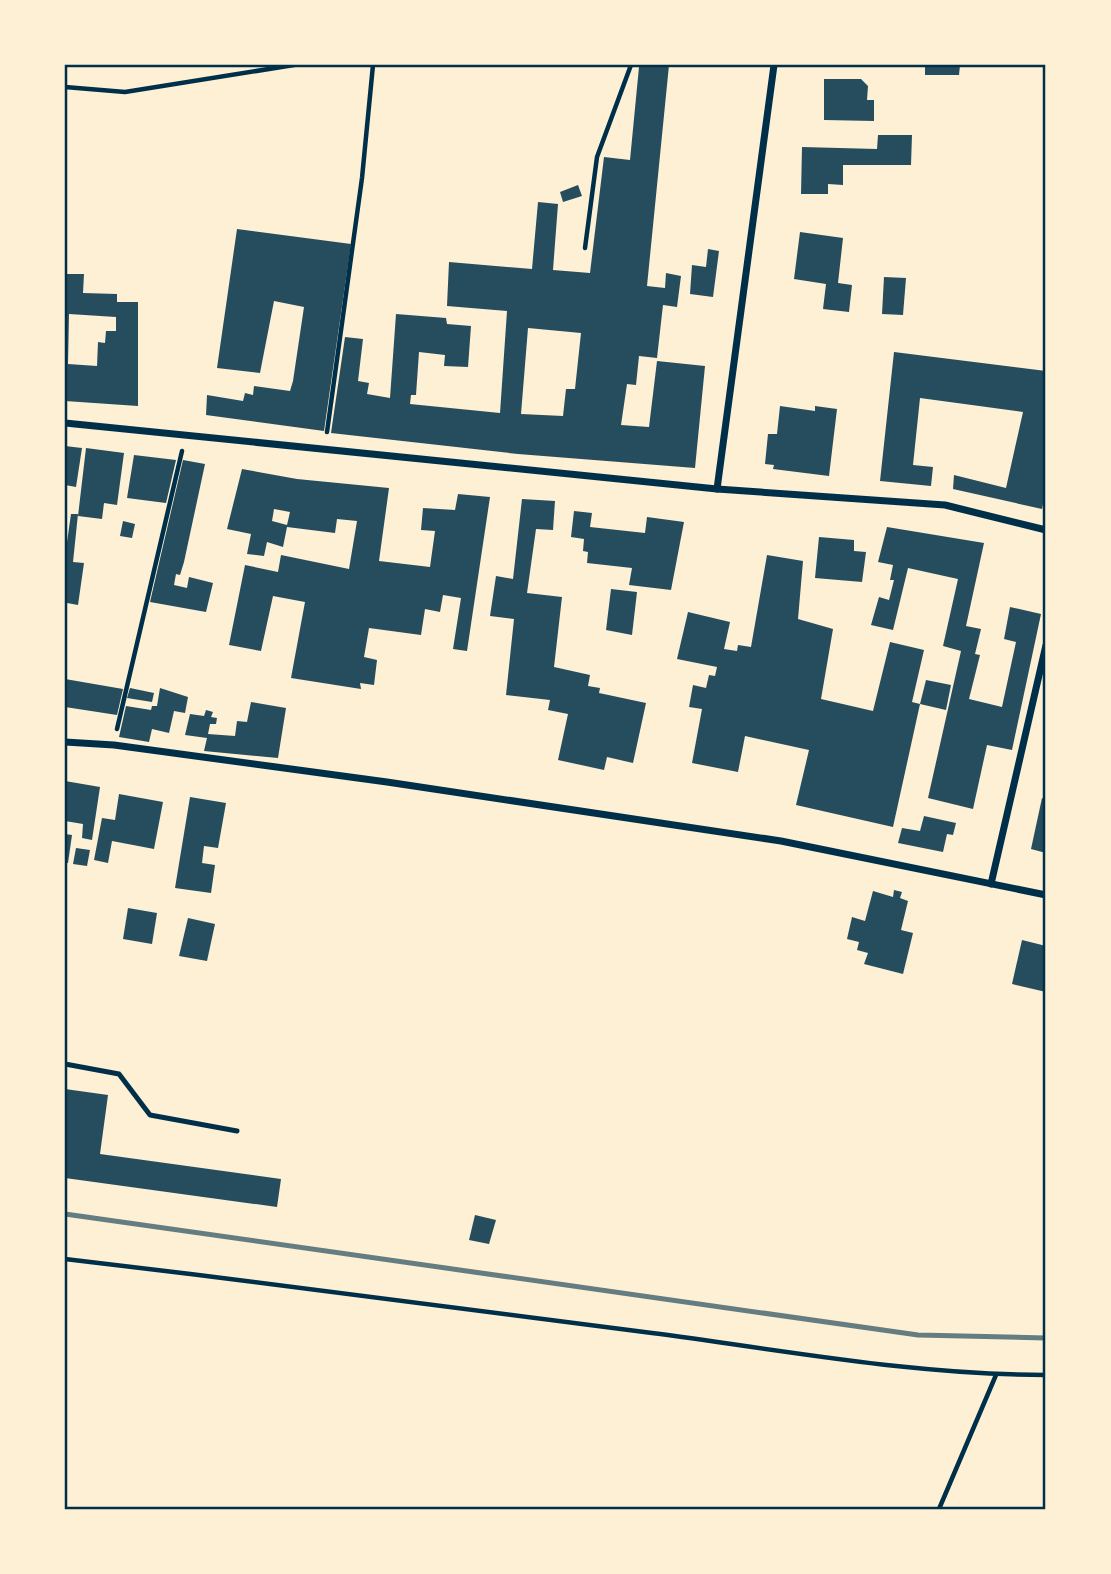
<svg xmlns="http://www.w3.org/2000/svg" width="1111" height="1574" viewBox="0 0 1111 1574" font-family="'Asap Condensed',sans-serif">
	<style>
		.building { fill: #264d5e; fill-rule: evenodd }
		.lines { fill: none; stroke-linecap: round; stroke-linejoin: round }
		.path { stroke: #003049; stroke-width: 4.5 }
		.service { stroke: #003049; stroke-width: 5 }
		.minor { stroke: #003049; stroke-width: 7 }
		.rail { stroke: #657d81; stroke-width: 5 }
		.neatline { fill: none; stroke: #003049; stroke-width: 2.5 }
	</style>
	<rect width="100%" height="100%" fill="#fdf0d5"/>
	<g class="building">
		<path d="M643 65H669L647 286 665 288 666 273 681 276 677 307 663 305 657 358 639 356 636 385 627 384 621 425 649 427 657 361 705 366 695 468 518 454 331 433 345 337 363 339 358 381 369 383 367 394 390 398 396 314 446 318 447 324 471 326 468 367 444 366 445 355 419 352 416 395H411L410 404 500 413 507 311 447 306 449 262 532 269 538 202 558 204 553 270 590 273 604 157 630 160 639 67ZM528 328 581 333 575 389H566L563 416 521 414Z"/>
		<polygon points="925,65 960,65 959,75 925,75"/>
		<polygon points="824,79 861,79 868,86 867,100 874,100 874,121 824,120"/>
		<polygon points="878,135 912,135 911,165 843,165 843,185 828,184 828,194 801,194 802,147 877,149"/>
		<polygon points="578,185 582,196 563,202 560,192"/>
		<polygon points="237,229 351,244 324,431 206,415 207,395 243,401 245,393 253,395 254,386 290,391 293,381 304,307 274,301 260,373 217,368"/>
		<polygon points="800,232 843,238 838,283 852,285 849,312 823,309 826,284 794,279"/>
		<polygon points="708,249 719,251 713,297 690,294 692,265 706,267"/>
		<path d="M65 274H84L83 293 117 294V302H138V406L65 401ZM69 314 116 317V331H106L105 343 98 342 97 366 68 364Z"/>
		<polygon points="884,277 906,278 903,315 882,314"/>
		<polygon points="894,352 1046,371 1046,490 1042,509 953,489 954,475 1006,488 1023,412 920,398 913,465 933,467 931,486 880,481"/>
		<polygon points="780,406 815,411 815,406 837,409 829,476 773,469 774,465 765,464 768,434 777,434"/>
		<polygon points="65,446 82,448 76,487 65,485"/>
		<polygon points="86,448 124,453 117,505 104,503 102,519 78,516"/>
		<polygon points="134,455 176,460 166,503 127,498"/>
		<polygon points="183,460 205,464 184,562 180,575 176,574 174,585 187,588 189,577 213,583 206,612 150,602"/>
		<path d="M242 469 297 479 389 488 379 561 430 567 435 531 421 530 423 508 455 510 458 494 490 497 467 651 453 649 461 598 443 595 440 612 425 609 421 635 369 628 364 657 377 660 374 685 360 683 361 689 291 678 305 602 273 596 261 651 229 645 245 565 278 572 281 555 349 569 357 521 337 519 335 533 287 527 283 547 267 542 264 556 247 554 251 534 227 529ZM274 509 290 512 287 525 272 521Z"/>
		<polygon points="522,499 555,501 553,530 536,529 527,593 562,597 554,667 590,675 588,686 600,688 599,693 646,703 633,763 607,757 604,770 558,760 568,714 548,710 550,700 506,695 514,619 490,616 496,576 513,579"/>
		<polygon points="574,511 592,513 590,527 645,533 647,517 684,522 671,590 629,585 632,568 587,563 588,552 583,551 584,539 571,537"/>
		<polygon points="71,514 78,514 73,562 84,563 78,605 67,603 66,609 65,541 67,542"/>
		<polygon points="123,521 135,524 132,538 120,536"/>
		<polygon points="887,527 984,543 966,626 981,629 975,654 980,655 969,699 1002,707 1016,642 1004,639 1010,607 1041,614 1012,750 987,745 973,809 928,798 961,651 943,646 958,579 908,568 893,630 871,625 879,597 889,600 894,580 890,580 893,565 878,562"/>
		<polygon points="819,537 854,540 854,551 866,552 862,582 815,578"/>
		<polygon points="767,555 803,561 798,619 833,629 821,699 873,711 890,642 924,650 912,702 920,704 893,827 796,805 809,750 745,736 738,772 692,763 702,709 689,707 693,685 706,688 709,675 715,676 717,667 677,659 688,612 730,622 724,649 737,651 738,645 751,647"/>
		<polygon points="611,589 637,592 632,635 606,630"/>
		<polygon points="65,679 123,689 117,715 65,707"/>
		<polygon points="926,680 951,685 946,710 920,704"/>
		<polygon points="130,688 154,693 152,702 127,698"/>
		<polygon points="160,688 188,697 185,713 174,711 169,733 152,729 149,742 119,737 126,706 151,710 152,706 157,706"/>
		<polygon points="251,702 286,708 278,758 204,751 207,738 185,735 190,714 204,716 206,710 213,712 211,717 217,718 216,724 210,724 208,734 235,736 237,721 247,722"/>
		<polygon points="65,781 100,787 92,840 82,838 83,824 65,821"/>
		<polygon points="119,794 163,802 154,849 112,841 108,863 94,860 102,818 115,820"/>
		<polygon points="190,797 226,803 218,848 204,846 202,863 215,865 211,893 175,888"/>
		<polygon points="1042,798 1046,799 1046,853 1031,849"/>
		<polygon points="924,816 956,823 953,835 947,834 943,852 898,843 902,828 920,831"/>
		<polygon points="65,834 72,835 68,863 65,863"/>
		<polygon points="76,848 90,850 87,866 73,864"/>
		<polygon points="894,890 902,892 900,898 908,901 901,930 913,933 903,974 864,964 868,953 857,950 859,942 847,939 852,917 865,921 873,891 893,897"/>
		<polygon points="128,908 157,913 152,944 123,939"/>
		<polygon points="188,918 215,924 207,961 179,956"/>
		<polygon points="1022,940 1046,946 1046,992 1012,984"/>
		<polygon points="65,1089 108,1095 100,1154 281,1179 277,1207 65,1178"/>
		<polygon points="475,1215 496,1220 489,1244 469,1240"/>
	</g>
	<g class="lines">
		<g class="path">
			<polyline points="65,87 125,92 294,65"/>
			<polyline points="585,248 597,157 631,65"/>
			<polyline points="327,432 362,178 373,65"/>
			<polyline points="117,729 182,451"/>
			<path d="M65 1259C261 1282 457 1307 652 1333 783 1350 914 1375 1046 1375"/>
			<polyline points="939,1509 996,1375"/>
		</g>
		<polyline class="service" points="65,1064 119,1074 150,1115 237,1131"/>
		<g class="minor">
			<polyline points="65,423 717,489 945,505 1046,530"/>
			<polyline points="717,489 774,65"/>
			<polyline points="65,742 114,745 387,782 781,841 1046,895"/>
			<polyline points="991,884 1046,645"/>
		</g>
		<polyline class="rail" points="65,1214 918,1335 1046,1338"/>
	</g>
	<rect width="1111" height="1574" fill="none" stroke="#fdf0d5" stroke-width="133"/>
	<rect x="66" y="66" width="978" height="1442" class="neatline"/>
</svg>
